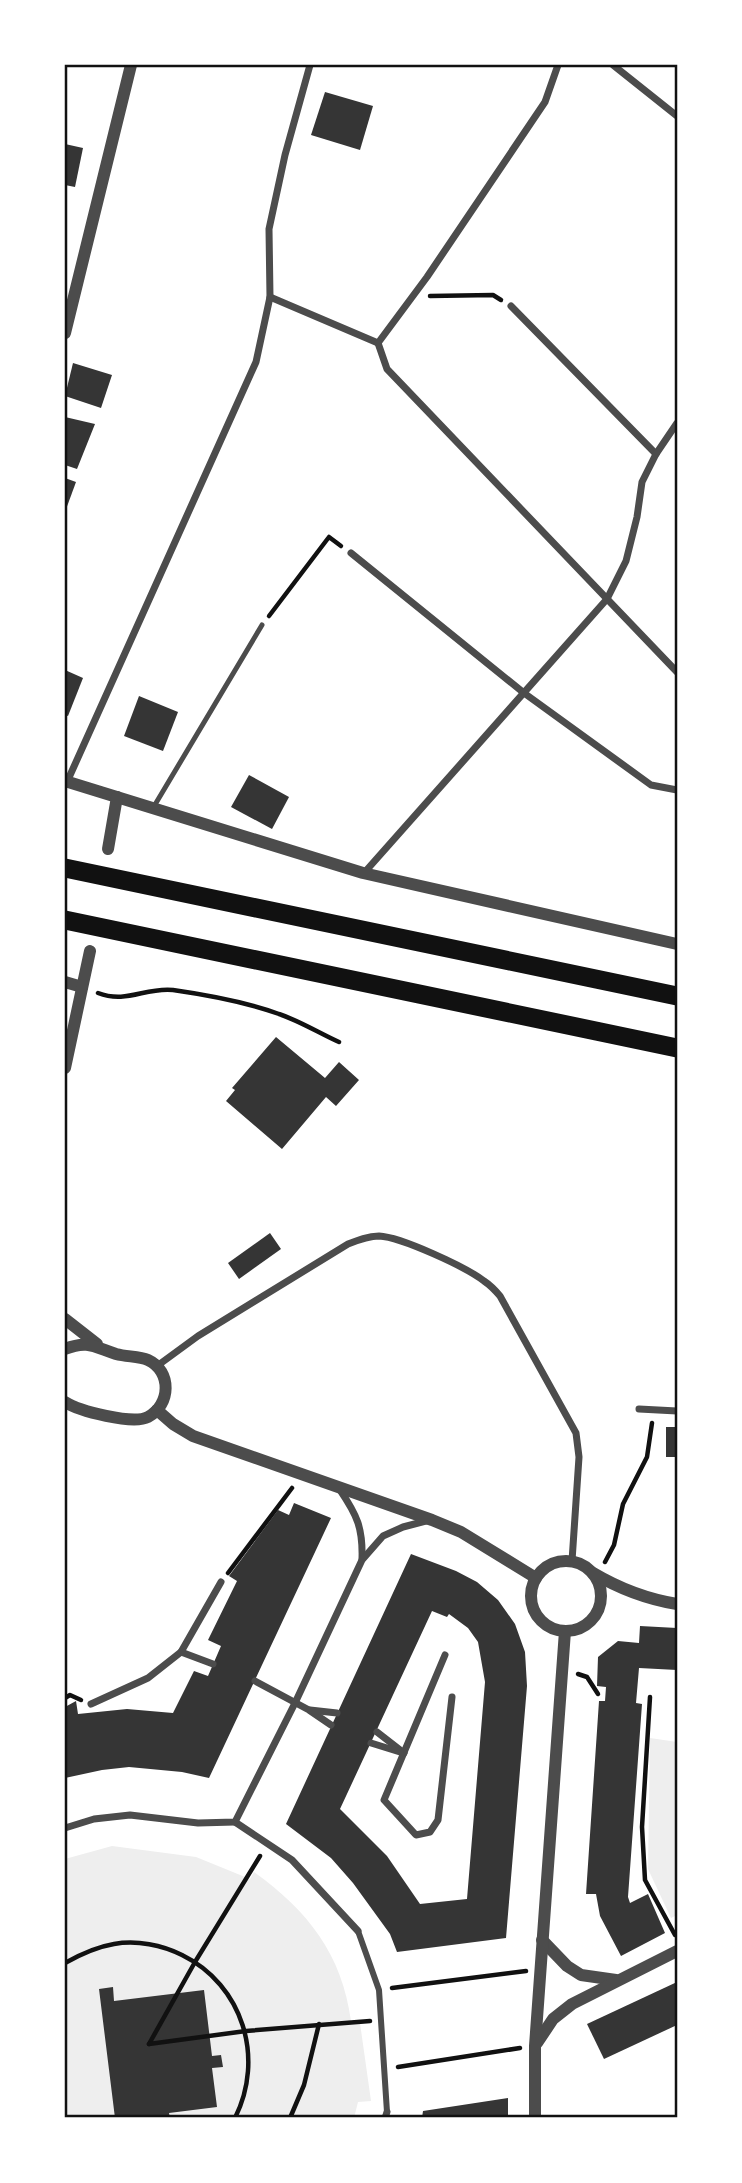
<svg xmlns="http://www.w3.org/2000/svg" width="742" height="2183" viewBox="0 0 742 2183" font-family="Helvetica,sans-serif">
	<style>
		.green { fill: #eee }
		.building { fill: #353535; fill-rule: evenodd }
		.lines { fill: none; stroke-linecap: round; stroke-linejoin: round }
		.path { stroke: #111; stroke-width: 4.5 }
		.service { stroke: #4c4c4c; stroke-width: 5 }
		.pedestrian { stroke: #4c4c4c; stroke-width: 6 }
		.minor { stroke: #4c4c4c; stroke-width: 7 }
		.tertiary { stroke: #4c4c4c; stroke-width: 12 }
		.motorway { stroke: #111; stroke-width: 19 }
		.neatline { fill: none; stroke: #111; stroke-width: 2.5 }
	</style>
	<rect width="100%" height="100%" fill="#fff"/>
	<g class="green">
		<polygon points="650,1738 677,1742 677,1915 671,1918 648,1869"/>
		<path d="M112 1846 196 1857 250 1879 254 1872C308 1911 342 1954 351 2021L360 2023 371 2101 358 2102 354 2118H65V1859Z"/>
	</g>
	<g class="building">
		<polygon points="325,92 373,106 360,150 311,135"/>
		<polygon points="65,144 83,148 75,187 65,185"/>
		<polygon points="73,363 112,375 101,408 65,396"/>
		<polygon points="65,417 95,424 77,469 65,465"/>
		<polygon points="65,478 76,482 65,512"/>
		<polygon points="65,670 83,678 68,716 65,715"/>
		<polygon points="139,696 178,712 163,751 124,736"/>
		<polygon points="249,775 289,797 272,829 231,807"/>
		<polygon points="276,1037 325,1078 339,1062 359,1080 336,1106 326,1097 282,1149 226,1101 235,1090 232,1088"/>
		<polygon points="270,1233 281,1249 239,1279 228,1263"/>
		<rect x="666" y="1427" width="11" height="30"/>
		<polygon points="294,1503 331,1518 209,1778 182,1772 129,1767 102,1770 65,1778 65,1707 76,1701 78,1714 127,1709 173,1713 194,1671 208,1676 221,1646 208,1640 237,1581 229,1576 278,1510 289,1515"/>
		<path d="M411 1554 456 1571 477 1582 498 1600 515 1624 525 1652 527 1686 506 1938 397 1952 390 1934 353 1883 331 1858 286 1824ZM432 1611 447 1617 449 1614 468 1628 478 1642 485 1682 467 1899 420 1904 387 1856 340 1809Z"/>
		<polygon points="640,1626 677,1628 677,1670 639,1668 636,1703 642,1704 628,1897 630,1903 648,1894 665,1933 621,1956 600,1916 596,1894 586,1894 599,1701 605,1701 606,1687 597,1686 598,1657 618,1641 639,1643"/>
		<polygon points="677,1982 677,2025 604,2059 587,2024"/>
		<polygon points="113,1987 114,2001 204,1990 212,2056 221,2055 223,2067 212,2068 217,2107 169,2113 170,2118 115,2118 99,1989"/>
		<polygon points="508,2098 508,2118 422,2118 423,2111"/>
	</g>
	<g class="lines">
		<g class="path">
			<polyline points="430,296 493,295 501,300"/>
			<polyline points="269,616 329,537 341,546"/>
			<path d="M98 993C127 1004 145 987 173 990 208 995 246 1002 279 1014 300 1021 319 1033 339 1042"/>
			<polyline points="605,1562 614,1545 623,1504 647,1457 652,1423"/>
			<polyline points="228,1573 292,1488"/>
			<polyline points="578,1674 587,1677 598,1694"/>
			<polyline points="650,1697 642,1827 645,1880 675,1935"/>
			<polyline points="65,1698 70,1695 81,1700"/>
			<path d="M65 1963C81 1954 96 1947 114 1944 137 1940 162 1945 182 1955 243 1985 265 2058 235 2118"/>
			<polyline points="392,1988 526,1971"/>
			<polyline points="149,2044 195,1962 260,1856"/>
			<polyline points="149,2044 246,2031 370,2021"/>
			<polyline points="398,2067 520,2048"/>
			<polyline points="290,2118 304,2085 319,2024"/>
		</g>
		<polyline class="service" points="153,808 262,625"/>
		<polyline class="pedestrian" points="358,1931 379,1990 387,2112"/>
		<g class="minor">
			<polyline points="613,65 677,116"/>
			<polyline points="270,297 378,343 427,277 545,102 558,65"/>
			<polyline points="511,306 656,454"/>
			<polyline points="378,343 387,369 677,672"/>
			<polyline points="351,553 524,693 651,785 677,790"/>
			<polyline points="67,782 256,362 270,297 269,229 285,155 310,65"/>
			<polyline points="364,873 607,599 626,561 637,517 642,482 656,454 677,423"/>
			<path d="M157 1366 198 1336 348 1244C358 1240 368 1236 379 1236 401 1237 466 1267 484 1281 490 1285 495 1290 500 1296L576 1433 579 1457 572 1561"/>
			<polyline points="639,1409 677,1411"/>
			<path d="M340 1490C357 1515 363 1528 362 1559"/>
			<polyline points="445,1655 384,1800 416,1835 430,1832 438,1820 452,1697"/>
			<polyline points="213,1664 181,1652 221,1582"/>
			<polyline points="255,1681 309,1710 331,1725"/>
			<polyline points="91,1704 148,1678 181,1652"/>
			<polyline points="310,1710 337,1713"/>
			<polyline points="377,1732 404,1753"/>
			<polyline points="371,1743 400,1752"/>
			<polyline points="235,1822 292,1860 358,1931"/>
			<polyline points="65,1828 94,1819 130,1815 198,1823 235,1822 295,1703 362,1560 383,1536 403,1527 430,1520"/>
			<polyline points="385,2118 387,2112"/>
		</g>
		<g class="tertiary">
			<polyline points="65,333 131,65"/>
			<polyline points="65,781 363,873 677,944"/>
			<polyline points="108,849 117,797"/>
			<polyline points="65,982 82,987"/>
			<polyline points="65,1068 90,951"/>
			<polyline points="65,1319 97,1344"/>
			<path d="M65 1349C88 1340 94 1347 116 1354 127 1357 139 1356 148 1360 172 1371 171 1405 148 1417 133 1425 79 1411 65 1402"/>
			<polyline points="157,1410 173,1424 193,1436 432,1520 461,1532 536,1578"/>
			<circle cx="566" cy="1596" r="35"/>
			<path d="M593 1573C620 1589 646 1599 677 1604"/>
			<polyline points="542,1940 567,1966 581,1975 616,1980"/>
			<polyline points="537,2043 553,2019 572,2004 677,1951"/>
			<polyline points="535,2118 535,2046 565,1631"/>
		</g>
		<g class="motorway">
			<polyline points="65,868 677,996"/>
			<polyline points="65,920 677,1048"/>
		</g>
	</g>
	<rect width="742" height="2183" fill="none" stroke="#ffffff" stroke-width="133"/>
	<rect x="66" y="66" width="610" height="2050" class="neatline"/>
</svg>
